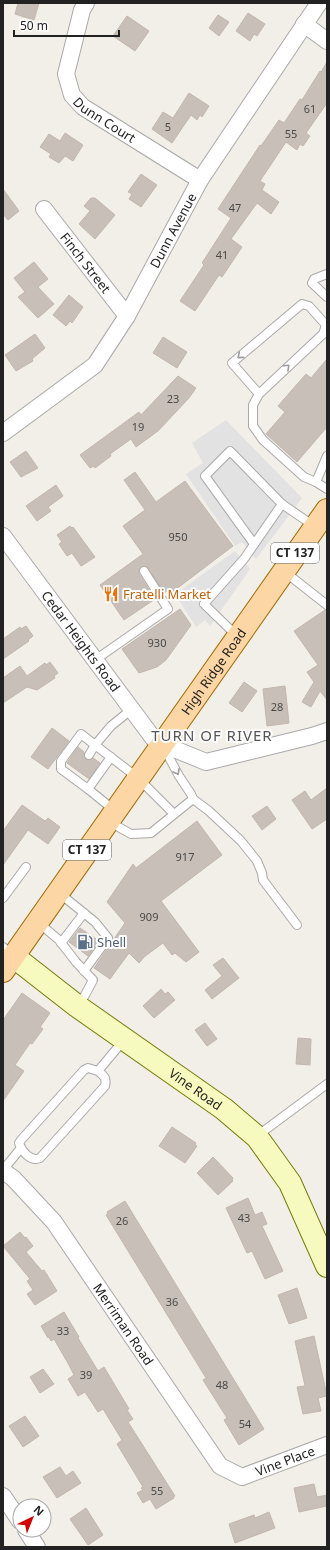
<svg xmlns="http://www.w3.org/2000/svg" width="330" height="1550" viewBox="0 0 330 1550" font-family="'Noto Sans',sans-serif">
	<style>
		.parking { fill: #e2e2e2 }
		.building { fill: #c7bfb8; stroke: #c4b6ab }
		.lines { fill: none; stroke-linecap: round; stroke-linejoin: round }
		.lane-casing { stroke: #a9a9a9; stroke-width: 10 }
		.street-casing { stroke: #a9a9a9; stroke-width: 18 }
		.secondary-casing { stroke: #707d05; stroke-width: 24 }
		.primary-casing { stroke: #a06b00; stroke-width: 24 }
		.lane { stroke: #fff; stroke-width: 8 }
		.street { stroke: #fff; stroke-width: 16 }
		.secondary { stroke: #f7fabf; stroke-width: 22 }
		.primary { stroke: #fcd6a4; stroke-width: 22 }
		.oneway { stroke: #9c9c9c }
		.labels { text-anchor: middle; stroke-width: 4; stroke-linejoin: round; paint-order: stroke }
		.number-label { font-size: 11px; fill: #4b4948 }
		.shield { fill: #fff; stroke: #646464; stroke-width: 1 }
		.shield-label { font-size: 12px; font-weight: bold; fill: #222 }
		.street-label { font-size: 13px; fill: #222; stroke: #fff }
		.food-label { font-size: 13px; fill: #c56008; stroke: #fff; text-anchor: start }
		.service-label { font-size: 13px; fill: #4e5e75; stroke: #fff; text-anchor: start }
		.quarter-label { font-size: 15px; letter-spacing: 1px; fill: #555; stroke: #fff }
	</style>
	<rect width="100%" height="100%" fill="#f2efe9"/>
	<g class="parking">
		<polygon points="226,420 302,498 256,559 242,542 235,546 186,474 203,463 192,443"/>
		<polygon points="235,551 250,569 210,626 205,620 196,627 175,594"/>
	</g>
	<g class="building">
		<polygon points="18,3 39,3 34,20 15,14"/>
		<polygon points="248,13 265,24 257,36 254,34 250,41 236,31"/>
		<polygon points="218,15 229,22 219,36 209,28"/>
		<polygon points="127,16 149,31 135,51 113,36"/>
		<polygon points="327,62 327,103 306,133 310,136 303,146 300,144 297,150 286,142 260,181 265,184 262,190 279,202 271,214 257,203 231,239 242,247 222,277 219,275 195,311 180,301 204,265 202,263 231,218 218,209 260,145 261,146 279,120 284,123 300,99 302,100 320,71 321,72"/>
		<polygon points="189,93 209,106 202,117 200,115 197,120 191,115 172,143 152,129 163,112 173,118"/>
		<polygon points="65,133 83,145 73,161 65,156 59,163 49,157 51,154 40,147 49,134 60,141"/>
		<polygon points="141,174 157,185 141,207 129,199 132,194 128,192"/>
		<polygon points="3,189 19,211 8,220 3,214"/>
		<polygon points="91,198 95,198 115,215 95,239 79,224 90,211 84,206"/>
		<polygon points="34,262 48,279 38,287 54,304 38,318 18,297 25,292 14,278"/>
		<polygon points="69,295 83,307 72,323 70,321 66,326 53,315"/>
		<polygon points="35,334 45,348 32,359 33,361 16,371 5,355"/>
		<polygon points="163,337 187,352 177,368 153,353"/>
		<polygon points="327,359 327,427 297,462 266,434 285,412 278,406 306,374 311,378"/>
		<polygon points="178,376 196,388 189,398 158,431 136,447 131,439 110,454 111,456 95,468 94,466 90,468 80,455 139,412 141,415"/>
		<polygon points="26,451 38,468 21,477 10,462"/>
		<polygon points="135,472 156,502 185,481 233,546 171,593 169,590 164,593 148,568 144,566 141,567 139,571 139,574 155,599 124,620 100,585 143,554 123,526 145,510 124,480"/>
		<polygon points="56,485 63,496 48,507 51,511 37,521 26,506"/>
		<polygon points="70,526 72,528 73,527 95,557 83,565 81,566 72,553 67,556 59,544 62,542 57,535"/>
		<polygon points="180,609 191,625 166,660 157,667 139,673 122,649"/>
		<polygon points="325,610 327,610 327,700 320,691 311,707 302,702 314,682 307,672 318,665 294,631"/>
		<polygon points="26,626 33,636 28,640 29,641 3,659 3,639 20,627 21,629"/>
		<polygon points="50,662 58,673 54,676 55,678 37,690 27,687 3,703 3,678 20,666 27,676 45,663 46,665"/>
		<polygon points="244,682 257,691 242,712 229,703"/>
		<polygon points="285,686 289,723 267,726 263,689"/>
		<polygon points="52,728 69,741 48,769 31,757"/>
		<polygon points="78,747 84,752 84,755 86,759 89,760 93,758 100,763 89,779 67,763"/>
		<polygon points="327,788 327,819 312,829 292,800 305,791 311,800"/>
		<polygon points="22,805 45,821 48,818 60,827 48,844 28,830 3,865 3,831"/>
		<polygon points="267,806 276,819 262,830 252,816"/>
		<polygon points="197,821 222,855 161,901 199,952 186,962 175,953 172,955 163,943 144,957 139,963 129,953 110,979 94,968 125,923 107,902 133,864 136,868"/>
		<polygon points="80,928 99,941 88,956 69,942"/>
		<polygon points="223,958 239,978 212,999 205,990 222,976 213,965"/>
		<polygon points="161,989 165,994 168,992 175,1000 154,1018 143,1006"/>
		<polygon points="22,993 50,1013 40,1027 43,1029 32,1044 30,1043 15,1065 24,1071 3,1101 3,1020"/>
		<polygon points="205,1023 217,1039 207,1046 195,1030"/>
		<polygon points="298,1038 311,1039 310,1065 296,1064"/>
		<polygon points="172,1127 196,1143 195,1145 197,1146 185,1163 159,1146"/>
		<polygon points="213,1157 233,1178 232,1180 233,1181 218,1195 197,1173"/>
		<polygon points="248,1198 255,1215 262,1212 267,1224 262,1226 283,1271 265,1279 252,1251 247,1253 226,1208"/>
		<polygon points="125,1201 264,1429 239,1445 224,1420 227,1418 203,1380 206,1378 106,1215 108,1214 107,1212"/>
		<polygon points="20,1232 25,1238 26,1237 33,1246 26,1252 42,1271 44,1270 57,1291 35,1305 27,1294 33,1290 27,1281 30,1279 3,1246"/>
		<polygon points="297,1288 307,1318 289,1324 278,1295"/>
		<polygon points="64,1312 79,1337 78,1338 98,1371 104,1367 129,1409 127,1410 133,1419 128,1422 175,1496 173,1497 174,1498 156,1509 150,1499 143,1503 137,1493 143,1490 141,1488 143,1487 117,1444 122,1440 103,1409 98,1412 85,1392 78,1396 68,1379 74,1375 69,1365 54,1339 51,1341 49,1337 48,1338 41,1326"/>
		<polygon points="314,1336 327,1396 318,1398 321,1411 303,1414 297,1387 305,1386 295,1341"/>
		<polygon points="43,1369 54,1384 40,1393 30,1377"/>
		<polygon points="25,1416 39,1436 23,1447 9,1426"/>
		<polygon points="60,1467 66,1476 73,1471 81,1483 57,1498 43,1477"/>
		<polygon points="314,1484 317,1497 327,1495 327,1506 299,1512 294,1488"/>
		<polygon points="86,1508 103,1535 88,1545 70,1519"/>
		<polygon points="269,1512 275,1528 235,1543 229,1524 254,1515 255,1518"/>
	</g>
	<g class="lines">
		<defs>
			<g id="lane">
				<polyline points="327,274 314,279 312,283 327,297"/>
				<polyline points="259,394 232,363 302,304 309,306 326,325 323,334 259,394 253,405 253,426 263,440 304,477 316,482 327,489"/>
				<polyline points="316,482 327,456"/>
				<polyline points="254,544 205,476 230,451 282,504 314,526"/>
				<polyline points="285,572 327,605"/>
				<polyline points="237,636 204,604 244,559 282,504"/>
				<polyline points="95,660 168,609 144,571"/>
				<polyline points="132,709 111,726 95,745 138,778 174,814"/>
				<polyline points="163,746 179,776 191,794 193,799 209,811 241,841 257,861 262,873 263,880 297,925"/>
				<polyline points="111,757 88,789 114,810"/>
				<polyline points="88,789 61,769 61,761 81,734 95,745 89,755"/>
				<polyline points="108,821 131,834 151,833 193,799"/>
				<polyline points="58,892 95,922 108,938 84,971"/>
				<polyline points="3,898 26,867"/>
				<polyline points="39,923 59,940 76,962 93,980 85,995 78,1006"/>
				<polyline points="61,943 84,913"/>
				<polyline points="3,947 13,955"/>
				<path d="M98 1071C104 1076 107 1078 105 1086L40 1158C31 1162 22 1152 19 1143L21 1140 84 1070 88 1068 98 1071 124 1040"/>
				<polyline points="257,1136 327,1084"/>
				<polyline points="3,1170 21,1148"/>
			</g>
			<g id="street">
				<path id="s1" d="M86 3 82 10 66 74 72 95 83 107 200 180"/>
				<polyline points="304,24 327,41"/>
				<path id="s2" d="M44 209 127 316"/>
				<path id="s3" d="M3 433 95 365 127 316 200 180 319 3"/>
				<path id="s4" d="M3 536 153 738 162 744 206 762 312 736 327 731"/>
				<path id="s5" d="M3 1171 13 1178 54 1222 220 1466 242 1477 327 1445"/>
				<polyline points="3,1496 20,1521"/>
				<polyline points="26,1530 37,1547"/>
			</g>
			<g id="secondary">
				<path id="s6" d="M13 956 77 1006 224 1109 257 1137 290 1183 327 1266"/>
			</g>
			<g id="primary">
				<path id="s7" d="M3 971 327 510"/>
			</g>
		</defs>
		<use href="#lane" class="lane-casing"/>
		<use href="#street" class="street-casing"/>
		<use href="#secondary" class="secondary-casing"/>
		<use href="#primary" class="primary-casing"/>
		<use href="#lane" class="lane"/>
		<use href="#street" class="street"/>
		<use href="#secondary" class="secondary"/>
		<use href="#primary" class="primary"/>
	</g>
	<defs><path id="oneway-chevron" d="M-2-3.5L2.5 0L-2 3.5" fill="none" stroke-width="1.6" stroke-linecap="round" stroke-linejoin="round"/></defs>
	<g class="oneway">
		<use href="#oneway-chevron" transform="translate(240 356) rotate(140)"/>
		<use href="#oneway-chevron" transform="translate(287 367) rotate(-43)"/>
		<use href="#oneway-chevron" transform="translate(177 772) rotate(61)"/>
	</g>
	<defs>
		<symbol id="restaurant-bare" viewBox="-9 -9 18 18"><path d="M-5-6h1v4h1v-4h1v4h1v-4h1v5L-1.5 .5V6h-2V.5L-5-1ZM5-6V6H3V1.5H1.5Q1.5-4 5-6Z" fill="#e8710a" stroke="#fff" stroke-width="2.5" paint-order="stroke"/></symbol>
		<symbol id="fuel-bare" viewBox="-9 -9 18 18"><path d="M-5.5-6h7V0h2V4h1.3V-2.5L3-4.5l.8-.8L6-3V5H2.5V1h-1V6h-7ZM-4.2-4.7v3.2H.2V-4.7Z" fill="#5c6f8a" stroke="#fff" stroke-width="2.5" paint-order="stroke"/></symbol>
	</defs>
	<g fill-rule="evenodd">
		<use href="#restaurant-bare" x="100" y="583" width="22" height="22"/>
		<use href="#fuel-bare" x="74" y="931" width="22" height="22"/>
	</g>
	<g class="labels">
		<g class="number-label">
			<text x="310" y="113">61</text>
			<text x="168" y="131">5</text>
			<text x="291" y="138">55</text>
			<text x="235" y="212">47</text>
			<text x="222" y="259">41</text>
			<text x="173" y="403">23</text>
			<text x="138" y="431">19</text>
			<text x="178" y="541">950</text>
			<text x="157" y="647">930</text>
			<text x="277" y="711">28</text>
			<text x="185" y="861">917</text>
			<text x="149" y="921">909</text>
			<text x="244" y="1222">43</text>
			<text x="122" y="1225">26</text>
			<text x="172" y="1306">36</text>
			<text x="63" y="1335">33</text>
			<text x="86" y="1379">39</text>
			<text x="222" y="1389">48</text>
			<text x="245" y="1428">54</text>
			<text x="157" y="1495">55</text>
		</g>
		<g class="shield">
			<rect x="271" y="543" width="48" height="20" rx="3"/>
			<rect x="63" y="840" width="48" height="20" rx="3"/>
		</g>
		<g class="shield-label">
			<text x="295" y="557">CT 137</text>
			<text x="87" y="854">CT 137</text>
		</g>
		<g class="street-label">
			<text dy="5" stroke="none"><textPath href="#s1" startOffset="137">Dunn Court</textPath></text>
			<text dy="5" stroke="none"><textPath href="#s3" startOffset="270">Dunn Avenue</textPath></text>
			<text dy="5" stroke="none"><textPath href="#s2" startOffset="68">Finch Street</textPath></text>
			<text dy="5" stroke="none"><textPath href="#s4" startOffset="131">Cedar Heights Road</textPath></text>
			<text dy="5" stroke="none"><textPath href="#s7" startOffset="366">High Ridge Road</textPath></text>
			<text dy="5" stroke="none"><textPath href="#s6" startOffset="226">Vine Road</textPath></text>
			<text dy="5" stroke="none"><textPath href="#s5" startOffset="196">Merriman Road</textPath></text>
			<text dy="5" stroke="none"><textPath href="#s5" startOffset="438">Vine Place</textPath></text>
		</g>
		<g class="food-label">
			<text x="123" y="599">Fratelli Market</text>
		</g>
		<g class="service-label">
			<text x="97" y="947">Shell</text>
		</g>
		<g class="quarter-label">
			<text x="212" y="741">TURN OF RIVER</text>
		</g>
	</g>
	<rect width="330" height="1550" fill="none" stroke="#222222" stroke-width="8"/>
	<g transform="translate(32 1518) rotate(43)"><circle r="19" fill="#ffffff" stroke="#a7a7a7"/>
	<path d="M0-3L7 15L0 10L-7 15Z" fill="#d40000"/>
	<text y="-6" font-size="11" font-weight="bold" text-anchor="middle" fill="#222222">N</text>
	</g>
	<path d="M14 30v6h105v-6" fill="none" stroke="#222222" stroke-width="2"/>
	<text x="20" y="30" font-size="12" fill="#222222" stroke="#ffffff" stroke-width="3" paint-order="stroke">50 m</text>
</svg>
